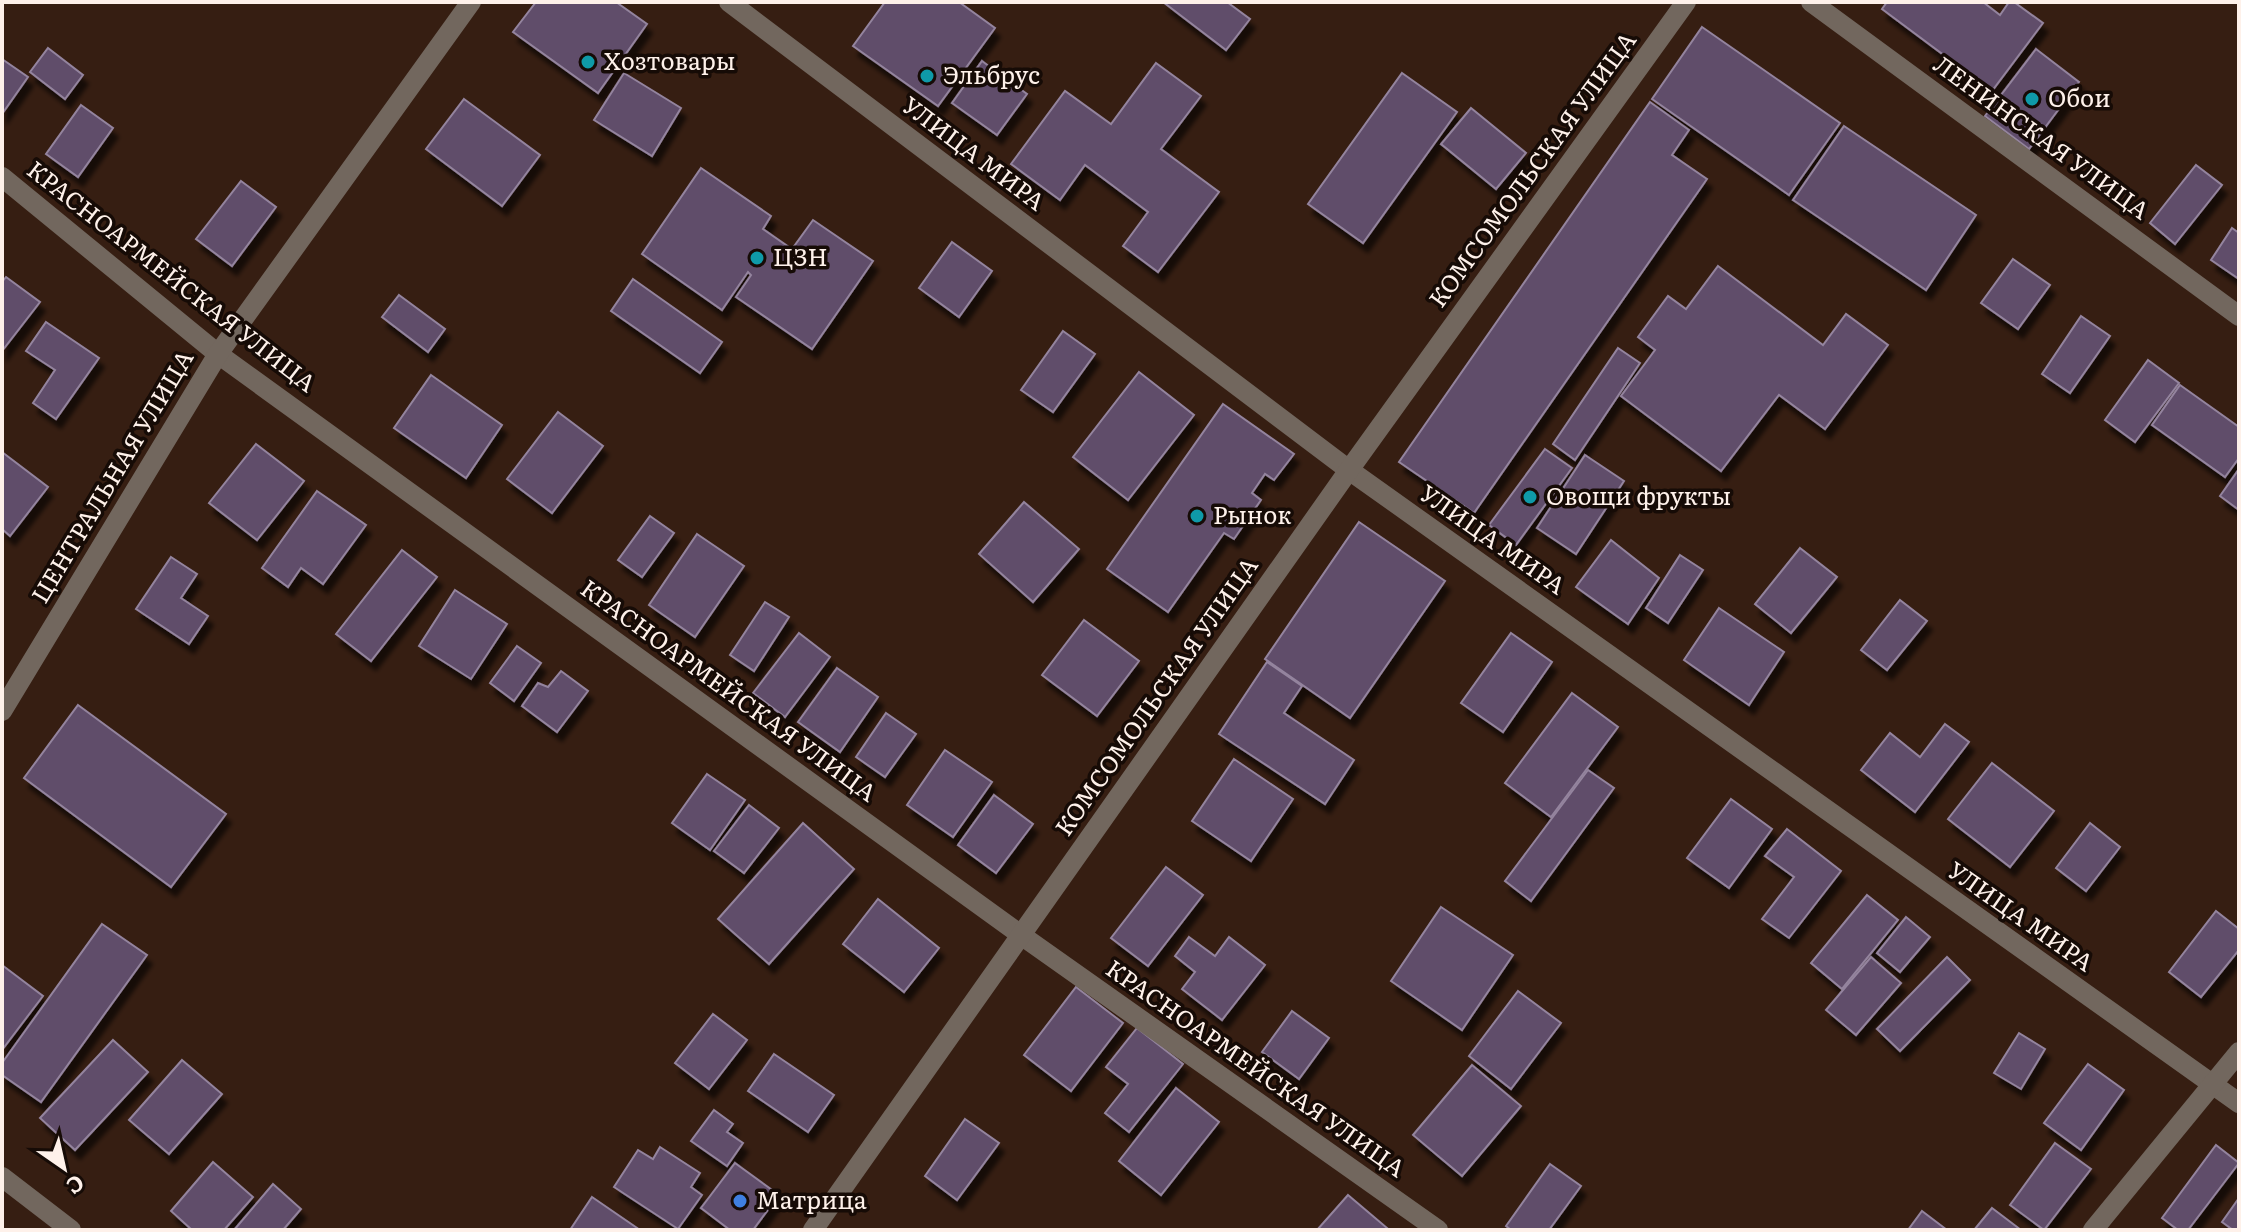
<svg xmlns="http://www.w3.org/2000/svg" width="2241" height="1232" viewBox="0 0 2241 1232" font-family="Literata,serif">
	<style>
		.building { fill: #604e6b; stroke: #94849e; stroke-width: 2; filter: url(#shadow) }
		.lines { fill: none; stroke-linecap: round; stroke-linejoin: round }
		.minor { stroke: #72675e; stroke-width: 20 }
		.culture-dot { fill: #0f9aa8; stroke: #160b06; stroke-width: 3 }
		.shop-dot { fill: #3f7fe0; stroke: #160b06; stroke-width: 3 }
		.labels { text-anchor: middle; stroke-width: 7; stroke-linejoin: round; paint-order: stroke }
		.poi-label { font-size: 24px; fill: #fef1ea; stroke: #160b06; text-anchor: start }
		.street-label { font-size: 24px; fill: #fef1ea; stroke: #160b06 }
	</style>
	<defs>
		<filter id="shadow"><feDropShadow dx="5" dy="9" stdDeviation="2" flood-color="#0009"/></filter>
	</defs>
	<rect width="100%" height="100%" fill="#361e12"/>
	<g class="building">
		<polygon points="536,2 616,2 647,24 598,93 513,32"/>
		<polygon points="885,2 959,2 995,28 938,106 853,46"/>
		<polygon points="1163,2 1227,2 1250,19 1226,50"/>
		<polygon points="1887,2 1983,2 2000,15 2009,2 2014,2 2043,23 1992,91 1882,9"/>
		<polygon points="1702,27 1840,123 1789,195 1652,99"/>
		<polygon points="48,48 83,75 65,99 30,72"/>
		<polygon points="2036,49 2079,82 2029,149 1985,116"/>
		<polygon points="2,59 28,77 2,114"/>
		<polygon points="982,61 1027,94 997,135 952,103"/>
		<polygon points="1156,63 1201,96 1161,149 1219,192 1158,272 1123,246 1148,212 1085,165 1060,200 1011,164 1065,91 1111,124"/>
		<polygon points="624,73 681,108 652,156 594,120"/>
		<polygon points="1402,73 1457,112 1363,243 1308,204"/>
		<polygon points="464,99 540,155 502,206 426,149"/>
		<polygon points="1650,102 1689,130 1672,155 1707,179 1474,513 1399,462"/>
		<polygon points="81,105 113,128 78,177 46,154"/>
		<polygon points="1471,108 1526,153 1496,189 1441,144"/>
		<polygon points="1844,126 1976,215 1926,290 1793,200"/>
		<polygon points="2196,165 2222,185 2175,244 2150,223"/>
		<polygon points="701,168 771,216 763,229 792,249 813,220 873,261 812,349 736,297 751,275 748,272 722,310 642,254"/>
		<polygon points="241,181 276,207 232,266 196,239"/>
		<polygon points="2232,228 2239,233 2239,279 2211,260"/>
		<polygon points="952,242 992,271 959,317 919,288"/>
		<polygon points="2013,259 2050,285 2018,329 1981,303"/>
		<polygon points="1718,266 1823,345 1846,314 1888,345 1825,429 1779,395 1721,471 1621,396 1655,350 1638,337 1668,296 1686,309"/>
		<polygon points="6,277 40,302 2,351 2,282"/>
		<polygon points="633,279 722,342 700,373 611,311"/>
		<polygon points="399,295 445,329 428,352 382,317"/>
		<polygon points="2081,316 2110,336 2070,393 2042,374"/>
		<polygon points="46,322 99,358 56,419 33,403 55,370 26,351"/>
		<polygon points="1063,331 1095,354 1053,412 1021,390"/>
		<polygon points="1618,348 1640,363 1575,460 1553,444"/>
		<polygon points="2148,360 2179,383 2135,442 2105,420"/>
		<polygon points="1139,372 1194,415 1128,500 1073,457"/>
		<polygon points="431,375 502,425 466,478 394,428"/>
		<polygon points="2180,385 2239,427 2239,458 2225,477 2152,425"/>
		<polygon points="1223,404 1294,454 1274,480 1265,474 1252,493 1261,500 1234,539 1224,533 1168,612 1107,569"/>
		<polygon points="558,412 603,446 552,513 507,479"/>
		<polygon points="256,444 304,481 257,540 209,503"/>
		<polygon points="1545,449 1572,468 1516,545 1489,525"/>
		<polygon points="2,452 48,487 10,536 2,529"/>
		<polygon points="1585,455 1624,481 1576,554 1537,528"/>
		<polygon points="2239,469 2239,510 2220,496"/>
		<polygon points="317,491 366,525 323,584 301,568 288,587 262,568"/>
		<polygon points="1024,502 1079,549 1033,602 979,554"/>
		<polygon points="650,516 674,533 642,577 618,560"/>
		<polygon points="1359,522 1445,581 1350,718 1265,659"/>
		<polygon points="697,534 744,566 695,637 649,605"/>
		<polygon points="1611,540 1659,578 1628,624 1576,587"/>
		<polygon points="1800,548 1837,577 1791,633 1755,604"/>
		<polygon points="402,550 437,577 371,661 336,634"/>
		<polygon points="1680,555 1703,570 1668,623 1646,608"/>
		<polygon points="171,557 197,574 181,598 208,616 189,644 136,609"/>
		<polygon points="455,590 507,624 471,679 419,646"/>
		<polygon points="1900,600 1927,621 1887,670 1861,650"/>
		<polygon points="765,602 789,617 754,671 730,655"/>
		<polygon points="1719,608 1784,652 1749,705 1684,660"/>
		<polygon points="1084,620 1139,661 1097,716 1042,675"/>
		<polygon points="799,633 830,657 785,717 753,693"/>
		<polygon points="1511,633 1552,662 1503,732 1461,703"/>
		<polygon points="517,646 541,663 514,701 490,683"/>
		<polygon points="1267,662 1302,686 1284,713 1354,760 1325,804 1219,734"/>
		<polygon points="837,668 878,697 840,752 798,722"/>
		<polygon points="561,671 588,691 557,732 522,706 538,683 548,687"/>
		<polygon points="1572,693 1618,727 1551,817 1505,783"/>
		<polygon points="78,705 226,814 171,887 24,778"/>
		<polygon points="886,713 916,734 885,777 856,757"/>
		<polygon points="1945,724 1969,742 1915,812 1861,770 1890,733 1920,757"/>
		<polygon points="945,750 992,782 953,837 907,805"/>
		<polygon points="1234,759 1293,799 1251,861 1192,821"/>
		<polygon points="1992,763 2054,811 2010,867 1948,819"/>
		<polygon points="1588,770 1614,788 1531,901 1505,881"/>
		<polygon points="707,774 745,800 710,850 672,823"/>
		<polygon points="994,795 1033,824 996,873 958,845"/>
		<polygon points="1731,799 1772,829 1729,888 1687,858"/>
		<polygon points="749,805 779,828 744,873 714,851"/>
		<polygon points="803,823 854,869 769,964 718,919"/>
		<polygon points="2090,823 2120,847 2086,891 2056,868"/>
		<polygon points="1787,829 1841,871 1789,938 1762,919 1794,877 1765,856"/>
		<polygon points="1166,867 1203,895 1148,966 1111,938"/>
		<polygon points="1867,895 1898,920 1842,989 1811,963"/>
		<polygon points="878,899 939,948 904,992 843,944"/>
		<polygon points="1441,907 1513,955 1462,1030 1391,981"/>
		<polygon points="2216,911 2239,929 2239,950 2201,997 2169,972"/>
		<polygon points="1906,917 1930,937 1900,972 1877,953"/>
		<polygon points="102,924 147,955 41,1102 2,1075 2,1063"/>
		<polygon points="1189,937 1215,956 1229,937 1265,965 1222,1020 1182,989 1195,972 1175,956"/>
		<polygon points="1871,957 1901,983 1856,1035 1826,1010"/>
		<polygon points="1947,957 1970,980 1900,1051 1877,1029"/>
		<polygon points="2,965 43,996 2,1050"/>
		<polygon points="1076,987 1123,1023 1071,1091 1024,1055"/>
		<polygon points="1518,991 1561,1023 1511,1089 1469,1056"/>
		<polygon points="1292,1011 1329,1038 1299,1079 1262,1052"/>
		<polygon points="713,1014 747,1040 709,1089 675,1063"/>
		<polygon points="1137,1028 1183,1064 1129,1132 1105,1113 1128,1084 1106,1067"/>
		<polygon points="2019,1033 2045,1049 2021,1089 1994,1073"/>
		<polygon points="113,1040 148,1072 75,1150 40,1118"/>
		<polygon points="774,1054 834,1095 808,1132 748,1091"/>
		<polygon points="182,1060 222,1094 169,1154 129,1120"/>
		<polygon points="2088,1064 2124,1090 2081,1150 2044,1123"/>
		<polygon points="1472,1065 1521,1106 1462,1176 1413,1135"/>
		<polygon points="1176,1088 1219,1122 1161,1195 1119,1161"/>
		<polygon points="714,1110 733,1124 727,1132 743,1143 727,1166 691,1141"/>
		<polygon points="965,1119 999,1143 957,1200 925,1176"/>
		<polygon points="2055,1143 2091,1169 2044,1230 2010,1205"/>
		<polygon points="2216,1145 2239,1163 2188,1230 2178,1230 2162,1218"/>
		<polygon points="660,1147 700,1173 691,1187 702,1195 678,1229 614,1187 638,1150 653,1159"/>
		<polygon points="213,1162 253,1197 224,1230 192,1230 171,1211"/>
		<polygon points="735,1163 779,1195 753,1230 730,1230 701,1208"/>
		<polygon points="1550,1164 1581,1186 1549,1230 1511,1230 1506,1226"/>
		<polygon points="273,1184 301,1209 283,1230 234,1230"/>
		<polygon points="1348,1195 1387,1228 1385,1230 1317,1230"/>
		<polygon points="592,1197 640,1230 570,1230"/>
		<polygon points="2239,1198 2239,1230 2233,1230 2222,1222"/>
		<polygon points="1992,1208 2021,1230 1974,1230"/>
		<polygon points="1922,1211 1947,1230 1908,1230"/>
	</g>
	<g class="lines">
		<g class="minor">
			<polyline points="729,2 1349,470 2239,1103"/>
			<polyline points="1811,2 2239,316"/>
			<polyline points="2,177 218,354 1021,935 1438,1230"/>
			<polyline points="2,711 218,354 471,2"/>
			<polyline points="2,1177 71,1230"/>
			<polyline points="813,1230 1349,470 1686,2"/>
			<polyline points="2093,1230 2239,1052"/>
		</g>
	</g>
	<g class="culture-dot">
		<circle cx="588" cy="62" r="8"/>
		<circle cx="927" cy="76" r="8"/>
		<circle cx="2032" cy="99" r="8"/>
		<circle cx="757" cy="258" r="8"/>
		<circle cx="1530" cy="497" r="8"/>
		<circle cx="1197" cy="516" r="8"/>
	</g>
	<circle class="shop-dot" cx="740" cy="1201" r="8"/>
	<g class="labels">
		<g class="poi-label">
			<text x="604" y="70">Хозтовары</text>
			<text x="943" y="84">Эльбрус</text>
			<text x="2048" y="107">Обои</text>
			<text x="773" y="266">ЦЗН</text>
			<text x="1546" y="505">Овощи фрукты</text>
			<text x="1213" y="524">Рынок</text>
			<text x="756" y="1209">Матрица</text>
		</g>
		<g class="street-label">
			<text transform="translate(2041 138) rotate(36)" y="8">ЛЕНИНСКАЯ УЛИЦА</text>
			<text transform="translate(973 154) rotate(37)" y="8">УЛИЦА МИРА</text>
			<text transform="translate(1533 170) rotate(-54)" y="8">КОМСОМОЛЬСКАЯ УЛИЦА</text>
			<text transform="translate(171 277) rotate(38)" y="8">КРАСНОАРМЕЙСКАЯ УЛИЦА</text>
			<text transform="translate(113 477) rotate(-59)" y="8">ЦЕНТРАЛЬНАЯ УЛИЦА</text>
			<text transform="translate(1492 540) rotate(35)" y="8">УЛИЦА МИРА</text>
			<text transform="translate(728 691) rotate(36)" y="8">КРАСНОАРМЕЙСКАЯ УЛИЦА</text>
			<text transform="translate(1157 697) rotate(-55)" y="8">КОМСОМОЛЬСКАЯ УЛИЦА</text>
			<text transform="translate(2020 917) rotate(35)" y="8">УЛИЦА МИРА</text>
			<text transform="translate(1255 1069) rotate(35)" y="8">КРАСНОАРМЕЙСКАЯ УЛИЦА</text>
		</g>
	</g>
	<rect width="2241" height="1232" fill="none" stroke="#fef1ea" stroke-width="8"/>
	<g transform="translate(64 1168) rotate(146)" stroke="#160b06" stroke-width="6" paint-order="stroke">
	<path d="M0-6L14 30L0 20L-14 30Z" fill="#fef1ea"/>
	<text y="-12" font-size="22" font-weight="bold" text-anchor="middle" fill="#fef1ea">С</text>
	</g>
</svg>
